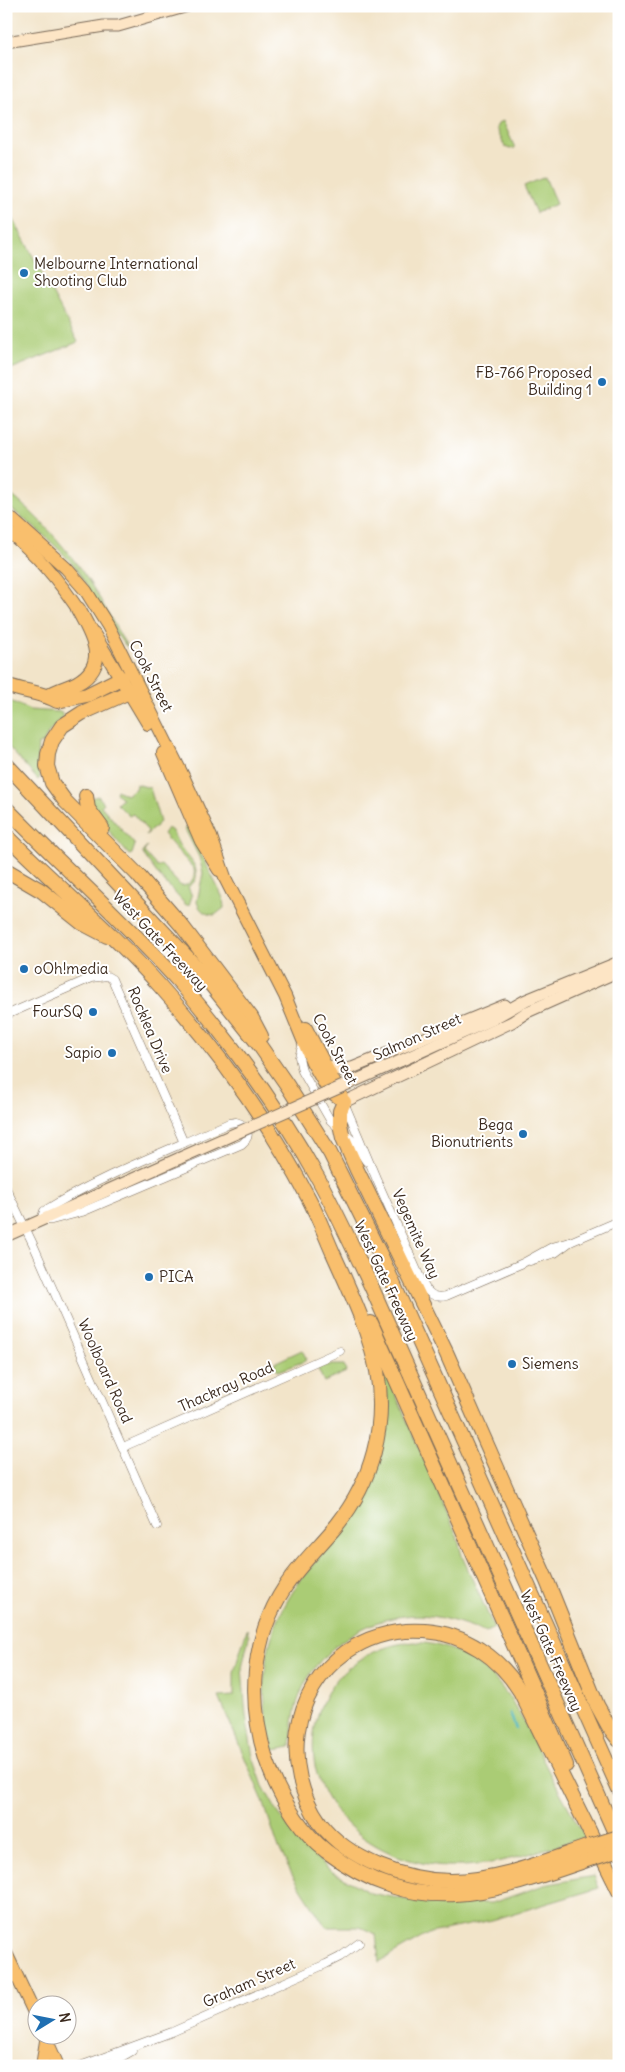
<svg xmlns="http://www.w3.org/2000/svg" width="625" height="2072" viewBox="0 0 625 2072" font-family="Delius,sans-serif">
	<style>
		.green { fill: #aacc74; stroke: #727b49 }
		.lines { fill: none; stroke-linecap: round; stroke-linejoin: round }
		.stream { stroke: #47b6c0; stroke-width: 2.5 }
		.street-casing { stroke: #7b6b5a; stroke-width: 9 }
		.secondary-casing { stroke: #7b6b5a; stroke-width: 13 }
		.primary-casing { stroke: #7b6b5a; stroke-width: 14 }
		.highway-casing { stroke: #7b6b5a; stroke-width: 16 }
		.street { stroke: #fff; stroke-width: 8 }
		.secondary { stroke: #fde5c5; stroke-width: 11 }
		.primary { stroke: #f9bf6d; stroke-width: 12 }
		.highway { stroke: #f9bf6d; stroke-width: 14 }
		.secondary-bridge-casing { stroke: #7b6b5a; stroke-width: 13; stroke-linecap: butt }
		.highway-bridge-casing { stroke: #7b6b5a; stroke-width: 16; stroke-linecap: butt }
		.secondary-bridge { stroke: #fde5c5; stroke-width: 11 }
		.highway-bridge { stroke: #f9bf6d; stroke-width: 14 }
		.poi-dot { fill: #1f6fb2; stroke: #fff; stroke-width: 2 }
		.labels { text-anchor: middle; stroke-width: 4; stroke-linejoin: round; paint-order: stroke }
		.poi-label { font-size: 15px; fill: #3b2a1e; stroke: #fff; text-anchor: start }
		.street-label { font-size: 15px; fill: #3b2a1e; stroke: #fff }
	</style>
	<rect width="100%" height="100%" fill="#fff"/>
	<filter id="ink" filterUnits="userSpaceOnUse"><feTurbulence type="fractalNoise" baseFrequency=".02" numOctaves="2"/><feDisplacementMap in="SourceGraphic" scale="10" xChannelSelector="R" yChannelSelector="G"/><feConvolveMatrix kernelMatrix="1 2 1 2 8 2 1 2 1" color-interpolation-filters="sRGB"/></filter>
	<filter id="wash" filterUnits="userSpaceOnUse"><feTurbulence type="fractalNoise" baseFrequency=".0096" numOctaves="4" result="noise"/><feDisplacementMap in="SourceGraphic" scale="20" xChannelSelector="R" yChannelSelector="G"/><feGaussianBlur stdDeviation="1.12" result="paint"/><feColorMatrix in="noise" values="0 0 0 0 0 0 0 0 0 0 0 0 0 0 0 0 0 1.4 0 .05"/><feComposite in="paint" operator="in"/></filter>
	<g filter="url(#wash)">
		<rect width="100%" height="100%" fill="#f2e4c9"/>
		<g class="green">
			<polygon points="503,121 515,148 510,149 505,147 496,128 498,124"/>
			<polygon points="545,177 556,204 536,213 524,186"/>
			<polygon points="6,205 78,342 6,371"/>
			<path d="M6 491C42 518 77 560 100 599 110 616 118 633 129 649 114 636 91 592 79 573 65 551 27 521 6 505Z"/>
			<polygon points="6,699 30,710 61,712 63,717 49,732 43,743 38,744 37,761 40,778 38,780 6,744"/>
			<polygon points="136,784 150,788 160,822 146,835 148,831 133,814 129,816 117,804 122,799 116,793 117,790 126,795 135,789"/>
			<polygon points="98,796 104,803 101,806 135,845 132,854 129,855 93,812 91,798"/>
			<path d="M188 827 223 898 224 908 215 915C206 915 200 911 197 902L203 873 199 857 185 829Z"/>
			<path d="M167 828 171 830C175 835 177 843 181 848 189 859 200 866 195 881L188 887 192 896 189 905H186L159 876 143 854V851L147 847 144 852 157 867 161 865 181 886C190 886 196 878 194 869L163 834Z"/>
			<polygon points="302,1350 306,1358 305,1361 278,1371 274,1363"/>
			<polygon points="326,1365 344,1365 346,1372 324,1382 317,1367"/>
			<path d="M381 1370H385L457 1536 462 1556 494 1628 486 1632C468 1625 450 1619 431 1616 378 1609 318 1645 300 1695 293 1712 292 1730 291 1747L273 1750C255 1680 264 1626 309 1569 332 1541 357 1515 371 1483 388 1445 384 1410 381 1370Z"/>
			<polygon points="247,1629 249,1636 242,1668 246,1716 253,1757 263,1786 277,1811 301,1843 331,1871 370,1893 425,1903 492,1903 544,1885 594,1876 599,1888 492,1920 430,1933 379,1962 376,1934 360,1927 326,1927 292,1874 278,1846 263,1801 219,1697 234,1696 234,1672"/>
			<path d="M415 1642C493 1648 515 1704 546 1766 558 1790 572 1813 585 1837 540 1850 495 1868 448 1866 371 1864 295 1800 317 1718 324 1692 338 1673 361 1659 378 1649 395 1643 415 1642Z"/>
		</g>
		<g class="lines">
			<polyline class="stream" points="510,1713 516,1729"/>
		</g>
	</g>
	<g filter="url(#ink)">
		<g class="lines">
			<defs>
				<g id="street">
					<polyline points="6,1015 91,978 107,976 112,979 184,1143"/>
					<polyline points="303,1043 299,1057 302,1071 330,1120 353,1141 366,1161"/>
					<path d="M344 1102 376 1178 423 1284C428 1293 434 1299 446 1296L523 1263 552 1247 570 1242"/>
					<path d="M236 1122C248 1125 252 1136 242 1144L82 1212 52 1220H41L44 1211C102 1175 167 1151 229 1123Z"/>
					<polyline points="6,1188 33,1244 157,1526"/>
					<polyline points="530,1261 555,1253 570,1242 619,1221"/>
					<polyline points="123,1447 340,1351"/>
					<polyline points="80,2066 172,2032 326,1964 340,1957 359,1943"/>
					<polyline points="106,2066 132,2051"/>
				</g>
				<g id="secondary">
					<polyline points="6,42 104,26 118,26 188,6"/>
					<polyline points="400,1061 489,1021 526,1000 619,962"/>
					<polyline points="325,1065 340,1070 352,1068 505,1005"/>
					<polyline points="344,1102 512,1022 527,1012 619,971"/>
					<polyline points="6,1236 180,1158"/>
				</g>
				<g id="primary">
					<polyline points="6,514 66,568 86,591 108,626 183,776 211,837 226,880 285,996 312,1062 328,1090 344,1102"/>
					<path d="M6 530C38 554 62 584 83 617"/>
					<polyline points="94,634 148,724"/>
					<polyline points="163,753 201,841 219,870"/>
					<polyline points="306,1028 342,1097"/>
					<polyline points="6,1953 38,2021"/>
					<polyline points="44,2034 58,2066"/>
					<polyline points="42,2066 46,2041"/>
				</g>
				<g id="highway">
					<path d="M6 685C23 692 42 692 57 701L87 695 121 678"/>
					<polyline points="129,692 82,713 62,726 52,741 48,754 47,766 52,783 65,801 137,874 182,926 251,1017 261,1036"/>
					<path d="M48 696C57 690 68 688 77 683 111 664 92 635 78 609"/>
					<polyline points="6,764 201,972 260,1046 287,1085 330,1153 381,1256 619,1789"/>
					<polyline points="86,796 88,809 102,828"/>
					<path d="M6 808C64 868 127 923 182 985 233 1045 281 1111 319 1180 338 1215 355 1252 372 1288L619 1842"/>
					<path d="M6 835C57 886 112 932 160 986 217 1050 269 1122 309 1199 318 1216 325 1235 333 1253 350 1291 369 1330 377 1371 387 1426 372 1481 337 1525 320 1546 300 1564 285 1587 251 1639 248 1701 266 1759 278 1793 297 1828 326 1851 420 1922 494 1892 593 1858"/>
					<polyline points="6,870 42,891 82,923 107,936"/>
					<polyline points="344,1102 340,1111 340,1124 343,1138 357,1170 446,1352 547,1581 597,1705 609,1727 619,1740"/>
					<polyline points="371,1323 532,1686 566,1765"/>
					<path d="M590 1846C545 1861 498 1881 451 1881 406 1881 348 1860 320 1823 281 1768 291 1691 346 1652 369 1636 397 1629 425 1631 465 1634 499 1657 520 1691L619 1891"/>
				</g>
			</defs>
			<use href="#street" class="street-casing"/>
			<use href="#secondary" class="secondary-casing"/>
			<use href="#primary" class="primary-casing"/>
			<use href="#highway" class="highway-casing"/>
			<use href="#street" class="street"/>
			<use href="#secondary" class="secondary"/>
			<use href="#primary" class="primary"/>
			<use href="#highway" class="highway"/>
			<defs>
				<polyline id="secondary-bridge" points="180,1158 400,1061"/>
				<g id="highway-bridge">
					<polyline points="590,1846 619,1837"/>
					<polyline points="593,1858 619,1850"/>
				</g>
			</defs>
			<use href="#secondary-bridge" class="secondary-bridge-casing"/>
			<use href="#highway-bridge" class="highway-bridge-casing"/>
			<use href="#secondary-bridge" class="secondary-bridge"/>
			<use href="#highway-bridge" class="highway-bridge"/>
		</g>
	</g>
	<g class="poi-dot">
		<circle cx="24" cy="273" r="5"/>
		<circle cx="602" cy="382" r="5"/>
		<circle cx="24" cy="969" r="5"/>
		<circle cx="93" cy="1012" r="5"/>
		<circle cx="112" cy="1053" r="5"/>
		<circle cx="523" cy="1134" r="5"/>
		<circle cx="149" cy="1277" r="5"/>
		<circle cx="512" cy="1364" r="5"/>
	</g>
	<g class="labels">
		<g class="poi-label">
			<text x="34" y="269">Melbourne International<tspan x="34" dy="17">Shooting Club</tspan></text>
			<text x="592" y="378" text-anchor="end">FB-766 Proposed<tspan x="592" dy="17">Building 1</tspan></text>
			<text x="34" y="974">oOh!media</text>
			<text x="83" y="1017" text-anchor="end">FourSQ</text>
			<text x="102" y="1058" text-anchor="end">Sapio</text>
			<text x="513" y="1130" text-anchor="end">Bega<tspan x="513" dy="17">Bionutrients</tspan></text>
			<text x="159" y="1282">PICA</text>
			<text x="522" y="1369">Siemens</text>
		</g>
		<g class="street-label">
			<text transform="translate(151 676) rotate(63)" y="5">Cook Street</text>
			<text transform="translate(160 941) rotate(47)" y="5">West Gate Freeway</text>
			<text transform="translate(150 1030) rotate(67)" y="5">Rocklea Drive</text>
			<text transform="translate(417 1037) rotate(-24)" y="5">Salmon Street</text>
			<text transform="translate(335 1049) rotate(62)" y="5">Cook Street</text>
			<text transform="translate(416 1234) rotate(66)" y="5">Vegemite Way</text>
			<text transform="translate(386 1281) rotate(65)" y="5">West Gate Freeway</text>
			<text transform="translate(105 1371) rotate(66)" y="5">Woolboard Road</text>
			<text transform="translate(226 1387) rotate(-24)" y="5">Thackray Road</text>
			<text transform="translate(551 1651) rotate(66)" y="5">West Gate Freeway</text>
			<text transform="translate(249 1983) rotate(-24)" y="5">Graham Street</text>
		</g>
	</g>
	<rect width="625" height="2072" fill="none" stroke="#fff" stroke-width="25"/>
	<g transform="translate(52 2020) rotate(80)"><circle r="24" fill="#ffffff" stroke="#b1aaa5"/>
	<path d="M0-4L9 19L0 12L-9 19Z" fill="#1f6fb2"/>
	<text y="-8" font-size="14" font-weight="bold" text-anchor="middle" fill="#3b2a1e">N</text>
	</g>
</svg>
